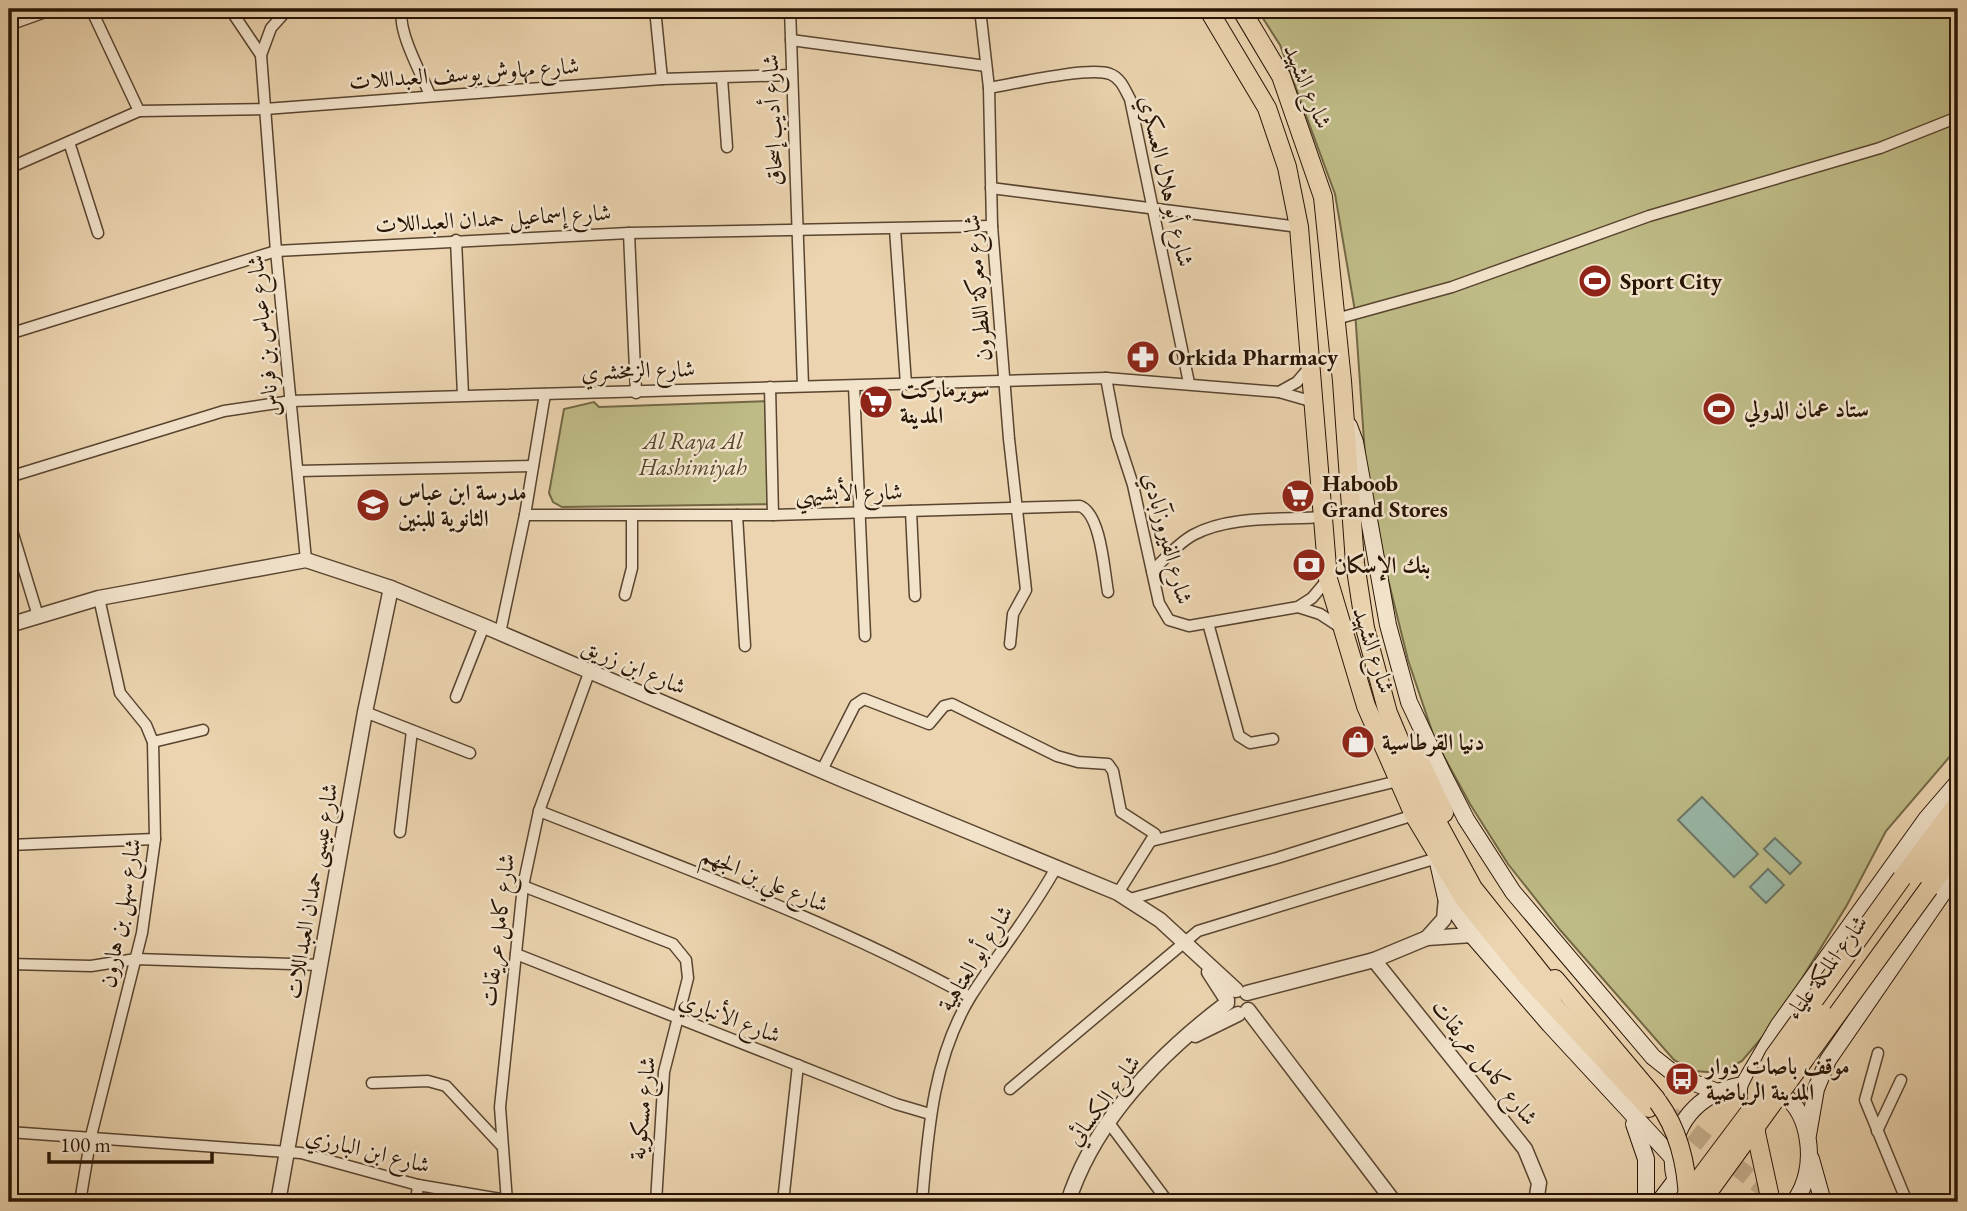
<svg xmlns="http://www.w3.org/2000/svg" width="1967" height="1211" viewBox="0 0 1967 1211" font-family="'EB Garamond',Amiri,serif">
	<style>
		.green { fill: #bebb86; stroke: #736845; stroke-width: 2 }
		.water { fill: #98b8a8; stroke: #6b7666; stroke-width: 2 }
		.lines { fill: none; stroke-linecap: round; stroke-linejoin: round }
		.trunk-tunnel { stroke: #c4ae8d; stroke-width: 18; stroke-dasharray: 18 9; stroke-linecap: butt }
		.minor-casing { stroke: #59442f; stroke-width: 13 }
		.tertiary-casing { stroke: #59442f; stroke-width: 17 }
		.secondary-casing { stroke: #281404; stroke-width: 18 }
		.primary-casing { stroke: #281404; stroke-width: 20 }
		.trunk-casing { stroke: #281404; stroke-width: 20 }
		.minor { stroke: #f2e3cb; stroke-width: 10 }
		.tertiary { stroke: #f2e3cb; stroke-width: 14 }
		.secondary { stroke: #f2e3cb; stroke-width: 16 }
		.primary { stroke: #ebd4af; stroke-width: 18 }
		.trunk { stroke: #ebd4af; stroke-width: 18 }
		.primary-bridge-casing { stroke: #281404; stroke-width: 20; stroke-linecap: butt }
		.trunk-bridge-casing { stroke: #281404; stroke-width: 20; stroke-linecap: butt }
		.primary-bridge { stroke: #ebd4af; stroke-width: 18 }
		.trunk-bridge { stroke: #ebd4af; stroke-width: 18 }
		.labels { text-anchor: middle; stroke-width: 5; stroke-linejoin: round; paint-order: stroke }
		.street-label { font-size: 23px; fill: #281404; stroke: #f2e3cb }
		.poi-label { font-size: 23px; font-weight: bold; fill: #281404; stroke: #f2e3cb; text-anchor: start }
		.park-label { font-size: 23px; font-style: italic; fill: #55462b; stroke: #f2e3cb }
	</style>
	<rect width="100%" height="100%" fill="#ebd4af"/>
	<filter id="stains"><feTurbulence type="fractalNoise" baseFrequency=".00286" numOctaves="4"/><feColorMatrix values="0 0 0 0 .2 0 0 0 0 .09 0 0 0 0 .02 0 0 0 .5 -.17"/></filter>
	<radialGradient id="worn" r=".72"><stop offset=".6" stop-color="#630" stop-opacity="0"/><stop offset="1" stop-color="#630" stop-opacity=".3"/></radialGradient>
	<g class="green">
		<polygon points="1257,9 1958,9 1958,747 1886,831 1847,905 1776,1021 1742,1061 1731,1067 1707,1072 1694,1071 1674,1060 1561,931 1508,864 1470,804 1435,740 1408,660 1368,498 1355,311 1335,194 1280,45"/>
		<polygon points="772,401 775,504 562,507 553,502 549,493 564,409 594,402 599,407"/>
	</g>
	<g class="water">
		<polygon points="1702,797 1758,854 1734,877 1678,820"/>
		<polygon points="1775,838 1801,863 1790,874 1764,849"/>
		<polygon points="1768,869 1784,885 1766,903 1750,887"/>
	</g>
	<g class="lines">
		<polyline class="trunk-tunnel" points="1671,1115 1781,1202"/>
		<defs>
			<g id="minor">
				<polyline points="91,9 139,111"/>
				<polyline points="230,9 261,55"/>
				<polyline points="288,9 271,28 261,55 276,251 306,560"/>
				<path d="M403 9C395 27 422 75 430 95"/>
				<polyline points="655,9 662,79"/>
				<polyline points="790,9 803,386"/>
				<polyline points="980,9 989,88 992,226 1009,439 1026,590 1013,614 1010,644"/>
				<polyline points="9,25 54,9"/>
				<polyline points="791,40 986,66"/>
				<polyline points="722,78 727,147"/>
				<path d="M989 88C1013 84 1090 66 1110 74 1121 78 1125 90 1130 99L1189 383"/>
				<polyline points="69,142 98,233"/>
				<polyline points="9,168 139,111 265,109 662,79 792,75"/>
				<polyline points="991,188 1299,227"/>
				<polyline points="895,229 906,384"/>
				<polyline points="629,233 636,393"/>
				<polyline points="456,240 463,395"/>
				<polyline points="1336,319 1452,287 1649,216 1880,148 1958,117"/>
				<polyline points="9,334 276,251 629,233 992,226"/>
				<polyline points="1106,378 1117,436 1133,485 1159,603 1169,620 1189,626 1298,607 1312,598 1328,579"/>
				<polyline points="854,386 865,636"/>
				<polyline points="770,387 773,515"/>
				<polyline points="1279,392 1297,382 1309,368"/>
				<polyline points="298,471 533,466"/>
				<polyline points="9,477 224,411 291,401 1106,378 1279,392 1314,402"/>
				<polyline points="911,511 915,596"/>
				<path d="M525 515H773L1080 506C1101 514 1104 570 1108 592"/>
				<polyline points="737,515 745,646"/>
				<polyline points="9,521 38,616"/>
				<path d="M1152 571C1165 559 1177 544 1193 535 1230 515 1282 520 1323 517"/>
				<polyline points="625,595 632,568 632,516"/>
				<polyline points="1298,607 1320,614 1340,627"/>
				<polyline points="1208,623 1239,736 1250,743 1273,739"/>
				<polyline points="500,633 525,515 545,394"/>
				<polyline points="456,697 484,626"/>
				<polyline points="365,712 470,753"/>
				<polyline points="153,742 203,730"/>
				<polyline points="822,770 855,705 864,699 929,724 944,706 952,704 1057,756 1078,762 1108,764 1113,771 1121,812 1155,834 1118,893"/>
				<path d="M539 811C684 868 834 922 970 997"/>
				<polyline points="400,832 412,731"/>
				<polyline points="1151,841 1398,781"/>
				<polyline points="9,845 155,839"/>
				<polyline points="523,886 673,944 686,960 688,978 664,1072 656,1202"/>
				<polyline points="1130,899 1277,858 1414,815"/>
				<polyline points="516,954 896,1104 930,1114"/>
				<polyline points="9,964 91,966 136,959 321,965"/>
				<polyline points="1878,1053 1865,1100 1907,1202"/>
				<polyline points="372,1083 428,1081 446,1086 501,1145"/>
				<polyline points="1010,1089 1198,931 1437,858"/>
				<polyline points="1109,1123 1168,1202"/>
				<polyline points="1877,1131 1901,1080"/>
				<polyline points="9,1132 301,1153 418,1185 506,1200"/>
				<polyline points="80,1202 91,1136 142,933 155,839 153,742 146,725 120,693 99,598"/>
				<polyline points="416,1202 418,1185"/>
				<polyline points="507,1202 500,1107 523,886 539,811 589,673"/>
				<polyline points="783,1202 798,1065"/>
				<path d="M922 1202C928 1131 933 1058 971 996 999 952 1032 912 1057 866"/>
			</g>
			<g id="tertiary">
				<polyline points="9,625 99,598 306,560 391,588 484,626 841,779 1118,893 1160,920 1236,990"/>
				<polyline points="1427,938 1444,919 1446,898"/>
				<polyline points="1374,960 1525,1149 1539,1183 1536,1202"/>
				<polyline points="1209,972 1227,1000"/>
				<polyline points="1247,993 1374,960 1427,938 1472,935"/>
				<polyline points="1248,1010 1394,1202"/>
				<polyline points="1195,1035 1238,1014"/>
				<polyline points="278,1202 365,712 391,588"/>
				<path d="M1068 1202C1094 1121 1161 1053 1227 1003"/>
			</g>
			<g id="secondary">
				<polyline points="1349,426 1355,442 1388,625 1409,702 1443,774 1466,819 1513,892 1653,1057 1677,1076 1715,1091"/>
				<polyline points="1437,858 1446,898 1472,935 1550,1025 1672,1157"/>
				<polyline points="1744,1084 1778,1026 1927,818 1958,782"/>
				<polyline points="1634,1124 1646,1159 1646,1202"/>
				<polyline points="1808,1135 1816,1089 1828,1060 1958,871"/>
				<polyline points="1811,1159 1823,1202"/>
				<polyline points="1659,1202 1675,1181"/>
				<path d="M1684 1202C1629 1096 1794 1033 1808 1141 1811 1162 1807 1185 1794 1202"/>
			</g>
			<g id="primary">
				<polyline points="1929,888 1958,849"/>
				<polyline points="1823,1014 1958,827"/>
			</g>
			<g id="trunk">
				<polyline points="1208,9 1267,108 1287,167 1299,227 1328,579 1366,706 1414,815 1465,900 1528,978 1649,1108"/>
				<polyline points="1241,9 1281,76 1323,197 1342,381 1355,563 1365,628 1388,713 1423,796 1473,888 1556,992"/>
				<polyline points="1419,759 1444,813"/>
				<polyline points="1902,878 1958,803"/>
				<polyline points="1555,979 1656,1099"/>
			</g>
		</defs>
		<use href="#minor" class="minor-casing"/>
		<use href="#tertiary" class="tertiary-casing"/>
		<use href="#secondary" class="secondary-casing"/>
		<use href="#primary" class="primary-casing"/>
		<use href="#trunk" class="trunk-casing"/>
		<use href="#minor" class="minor"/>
		<use href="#tertiary" class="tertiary"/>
		<use href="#secondary" class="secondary"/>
		<use href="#primary" class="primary"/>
		<use href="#trunk" class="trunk"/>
		<defs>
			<g id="primary-bridge">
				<polyline points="1682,1202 1823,1014"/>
				<polyline points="1701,1202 1929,888"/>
			</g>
			<g id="trunk-bridge">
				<path d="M1658 1102C1680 1132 1687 1166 1688 1202"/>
				<polyline points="1771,1202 1756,1133 1757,1090 1774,1056 1902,878"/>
			</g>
		</defs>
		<use href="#primary-bridge" class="primary-bridge-casing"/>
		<use href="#trunk-bridge" class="trunk-bridge-casing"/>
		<use href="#primary-bridge" class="primary-bridge"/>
		<use href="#trunk-bridge" class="trunk-bridge"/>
	</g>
	<defs>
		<symbol id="stadium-disc" viewBox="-11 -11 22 22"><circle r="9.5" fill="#8f2418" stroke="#f2e3cb"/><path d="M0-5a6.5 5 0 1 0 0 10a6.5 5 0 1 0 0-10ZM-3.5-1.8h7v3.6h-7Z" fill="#fff"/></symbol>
		<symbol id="pharmacy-disc" viewBox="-11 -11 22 22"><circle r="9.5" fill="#8f2418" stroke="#f2e3cb"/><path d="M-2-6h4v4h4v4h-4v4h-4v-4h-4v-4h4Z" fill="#fff"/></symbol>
		<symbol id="supermarket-disc" viewBox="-11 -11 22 22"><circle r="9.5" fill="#8f2418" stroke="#f2e3cb"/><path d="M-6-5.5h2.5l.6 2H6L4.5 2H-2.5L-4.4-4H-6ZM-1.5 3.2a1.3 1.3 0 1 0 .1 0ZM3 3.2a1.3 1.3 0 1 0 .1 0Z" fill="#fff"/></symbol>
		<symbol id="school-disc" viewBox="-11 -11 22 22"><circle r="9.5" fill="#8f2418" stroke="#f2e3cb"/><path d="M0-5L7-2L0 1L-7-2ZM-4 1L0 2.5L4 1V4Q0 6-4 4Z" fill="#fff"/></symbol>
		<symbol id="bank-disc" viewBox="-11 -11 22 22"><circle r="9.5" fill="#8f2418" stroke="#f2e3cb"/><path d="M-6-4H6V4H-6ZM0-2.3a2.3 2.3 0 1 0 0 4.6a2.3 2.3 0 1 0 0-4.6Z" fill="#fff"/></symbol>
		<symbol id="shop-disc" viewBox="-11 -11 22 22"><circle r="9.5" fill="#8f2418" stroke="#f2e3cb"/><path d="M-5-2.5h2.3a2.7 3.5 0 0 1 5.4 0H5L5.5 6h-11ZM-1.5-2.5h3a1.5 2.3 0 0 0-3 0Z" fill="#fff"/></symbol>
		<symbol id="bus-disc" viewBox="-11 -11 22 22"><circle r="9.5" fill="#8f2418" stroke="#f2e3cb"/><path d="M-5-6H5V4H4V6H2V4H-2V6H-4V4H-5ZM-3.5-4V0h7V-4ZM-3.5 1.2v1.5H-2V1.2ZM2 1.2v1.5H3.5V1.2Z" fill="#fff"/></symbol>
	</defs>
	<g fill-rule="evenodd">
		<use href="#stadium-disc" x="1576" y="262" width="38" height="38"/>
		<use href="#pharmacy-disc" x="1124" y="338" width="38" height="38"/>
		<use href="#supermarket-disc" x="857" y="383" width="38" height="38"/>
		<use href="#stadium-disc" x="1700" y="390" width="38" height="38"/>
		<use href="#supermarket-disc" x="1279" y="477" width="38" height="38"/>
		<use href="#school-disc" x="354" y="486" width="38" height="38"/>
		<use href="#bank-disc" x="1290" y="546" width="38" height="38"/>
		<use href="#shop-disc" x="1339" y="723" width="38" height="38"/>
		<use href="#bus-disc" x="1663" y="1060" width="38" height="38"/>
	</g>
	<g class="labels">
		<g class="street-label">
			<text transform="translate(464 73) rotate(-4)" y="8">شارع مهاوش يوسف العبداللات</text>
			<text transform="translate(1308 86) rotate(67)" y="8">شارع الشهيد</text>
			<text transform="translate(772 120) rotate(-92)" y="8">شارع أديب إسحاق</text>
			<text transform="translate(1167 181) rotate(77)" y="8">شارع أبو هلال العسكري</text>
			<text transform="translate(493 218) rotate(-3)" y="8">شارع إسماعيل حمدان العبداللات</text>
			<text transform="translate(977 288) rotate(-95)" y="8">شارع معركة اللطرون</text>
			<text transform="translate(263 336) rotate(-96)" y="8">شارع عباس بن فرناس</text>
			<text transform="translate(638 370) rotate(-2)" y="8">شارع الزمخشري</text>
			<text transform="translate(849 492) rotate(-1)" y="8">شارع الأبشيهي</text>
			<text transform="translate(1168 538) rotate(75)" y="8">شارع الفيروزآبادي</text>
			<text transform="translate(1374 650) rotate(72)" y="8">شارع الشهيد</text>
			<text transform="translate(634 666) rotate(23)" y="8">شارع ابن زريق</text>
			<text transform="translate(765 879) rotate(23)" y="8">شارع علي بن الجهم</text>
			<text transform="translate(311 891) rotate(-80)" y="8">شارع عيسى حمدان العبداللات</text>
			<text transform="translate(120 913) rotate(-80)" y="8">شارع سهل بن هارون</text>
			<text transform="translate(497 930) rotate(-83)" y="8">شارع كامل عريقات</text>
			<text transform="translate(975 958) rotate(-58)" y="8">شارع أبو العتاهية</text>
			<text transform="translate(1826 967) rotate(-54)" y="8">شارع الملكة علياء</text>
			<text transform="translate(730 1017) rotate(21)" y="8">شارع الأنباري</text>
			<text transform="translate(1485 1062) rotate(51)" y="8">شارع كامل عريقات</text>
			<text transform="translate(1103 1100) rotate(-53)" y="8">شارع الكسائي</text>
			<text transform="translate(642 1108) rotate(-84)" y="8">شارع مسكوية</text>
			<text transform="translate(368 1150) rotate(14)" y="8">شارع ابن البارزي</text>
		</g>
		<g class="poi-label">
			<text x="1620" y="289">Sport City</text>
			<text x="1168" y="365">Orkida Pharmacy</text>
			<text x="900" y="397">سوبرماركت<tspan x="900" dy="26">المدينة</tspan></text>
			<text x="1744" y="417">ستاد عمان الدولي</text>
			<text x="1322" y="491">Haboob<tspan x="1322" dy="26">Grand Stores</tspan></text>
			<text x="398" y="500">مدرسة ابن عباس<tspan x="398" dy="26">الثانوية للبنين</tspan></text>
			<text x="1334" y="573">بنك الإسكان</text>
			<text x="1382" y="750">دنيا القرطاسية</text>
			<text x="1706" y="1074">موقف باصات دوار<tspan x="1706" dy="26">المدينة الرياضية</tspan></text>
		</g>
		<g class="park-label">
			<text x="693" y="449">Al Raya Al<tspan x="693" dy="26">Hashimiyah</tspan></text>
		</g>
	</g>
	<rect width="1967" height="1211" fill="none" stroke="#ebd4af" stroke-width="35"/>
	<rect x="10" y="10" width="1946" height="1190" fill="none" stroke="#281404" stroke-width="3.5"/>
	<rect x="18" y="18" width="1932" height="1176" fill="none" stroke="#281404" stroke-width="2"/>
	<path d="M49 1152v10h163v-10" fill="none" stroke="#281404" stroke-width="3.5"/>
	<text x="60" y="1152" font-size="21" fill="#281404" stroke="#f2e3cb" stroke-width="5" paint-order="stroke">100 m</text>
	<rect width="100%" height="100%" filter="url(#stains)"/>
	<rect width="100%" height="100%" fill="url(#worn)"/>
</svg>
